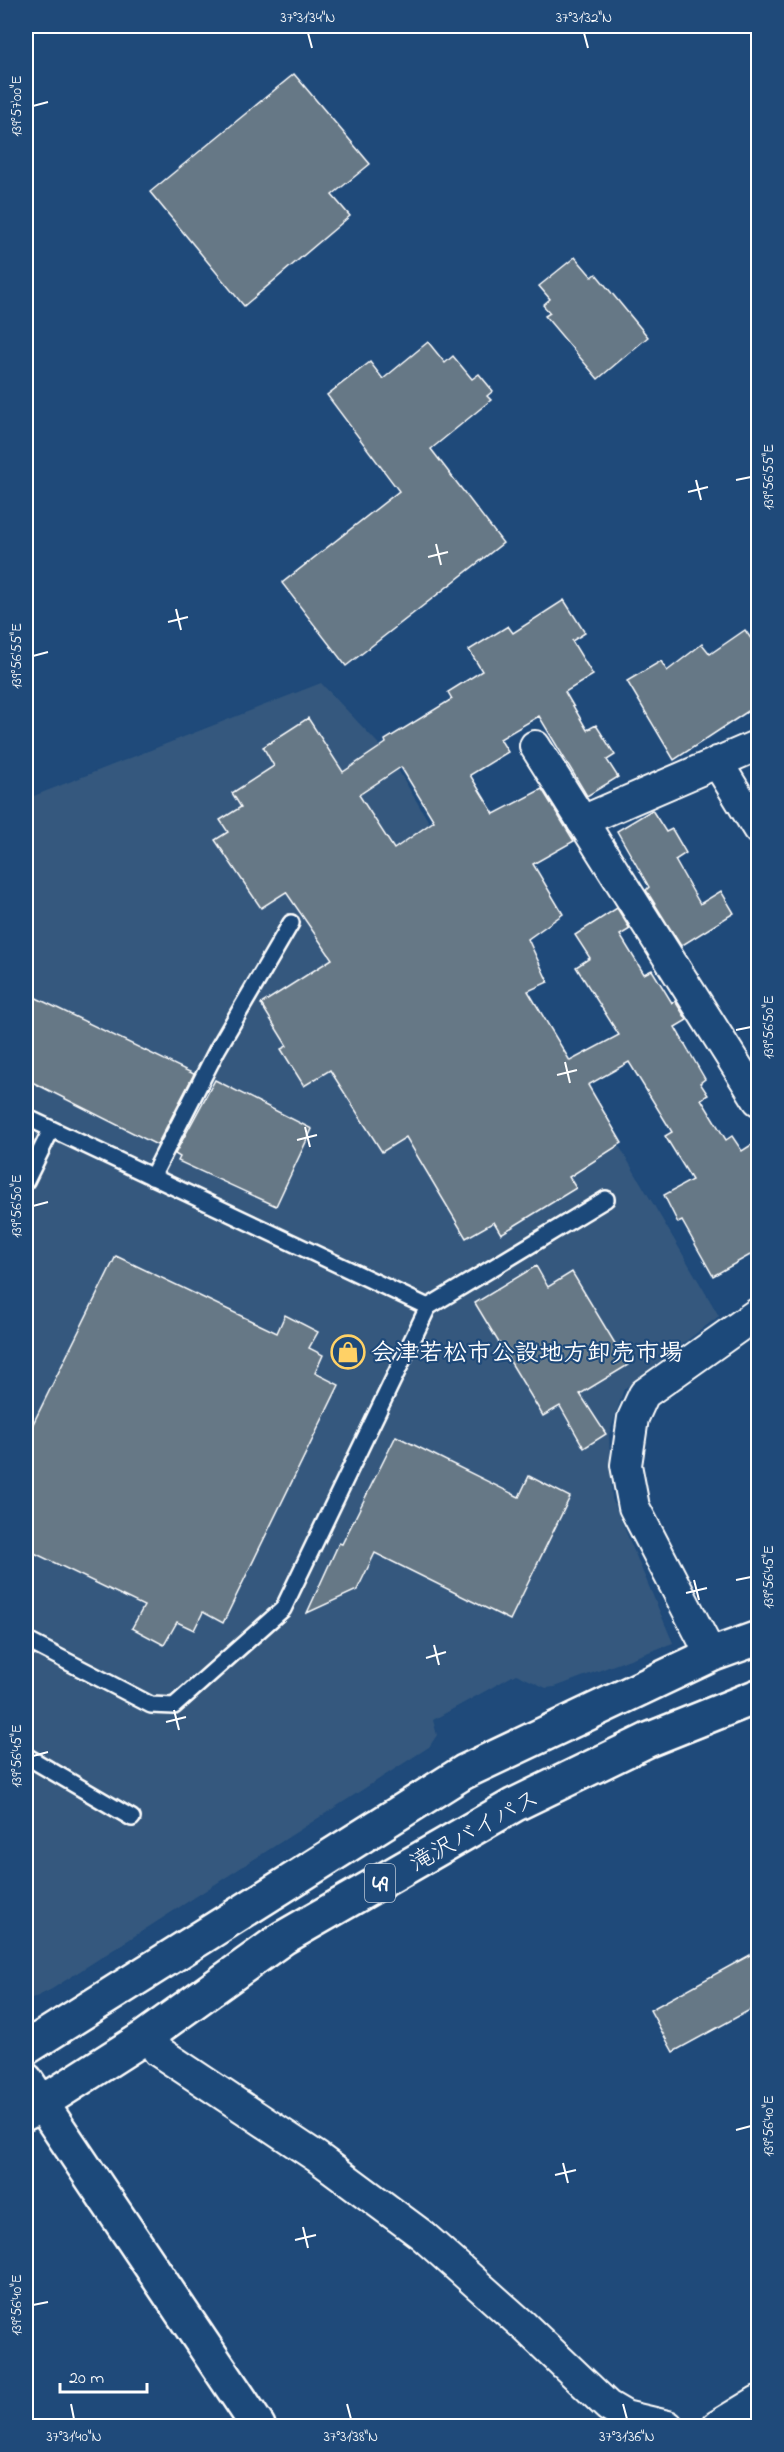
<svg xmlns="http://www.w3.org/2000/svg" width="784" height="2452" viewBox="0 0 784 2452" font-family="'Indie Flower','Klee One',sans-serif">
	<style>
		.built { fill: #34587e }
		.building { fill: #667886; stroke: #fff; stroke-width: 1.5; fill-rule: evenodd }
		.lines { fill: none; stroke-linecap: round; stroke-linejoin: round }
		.lane-casing { stroke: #fff; stroke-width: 20 }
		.street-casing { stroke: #fff; stroke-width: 34 }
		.secondary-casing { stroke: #fff; stroke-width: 38 }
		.highway-casing { stroke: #fff; stroke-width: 38 }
		.lane { stroke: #1f4a7a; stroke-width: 15 }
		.street { stroke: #1f4a7a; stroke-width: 30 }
		.secondary { stroke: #1f4a7a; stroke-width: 33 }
		.highway { stroke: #1f4a7a; stroke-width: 33 }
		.ticks { fill: none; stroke: #fff; stroke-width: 2 }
		.labels { text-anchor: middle; stroke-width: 4.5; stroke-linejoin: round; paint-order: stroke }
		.shield { fill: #1f4a7a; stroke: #bcc9d7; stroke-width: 1.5 }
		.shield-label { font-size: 22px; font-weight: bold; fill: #fff }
		.poi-label { font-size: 24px; font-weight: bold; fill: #fff; stroke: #1f4a7a; text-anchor: start }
		.street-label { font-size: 24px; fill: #fff; stroke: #1f4a7a }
		.neatline { fill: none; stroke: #fff; stroke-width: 2 }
		.ticks-label { font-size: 15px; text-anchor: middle; fill: #fff }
	</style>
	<rect width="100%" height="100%" fill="#1f4a7a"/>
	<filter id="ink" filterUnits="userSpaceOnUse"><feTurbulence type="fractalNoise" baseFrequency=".0167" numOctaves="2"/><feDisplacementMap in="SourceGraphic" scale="12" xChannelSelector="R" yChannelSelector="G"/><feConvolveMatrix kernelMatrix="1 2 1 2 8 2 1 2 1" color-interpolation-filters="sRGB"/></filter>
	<g filter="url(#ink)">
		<polygon class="built" points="321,683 390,756 719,1316 624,1389 609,1435 612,1499 673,1643 555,1687 546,1688 516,1674 433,1720 437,1735 429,1747 52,1989 26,2002 26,799"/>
		<g class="building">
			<polygon points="294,74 370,164 332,195 350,216 244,306 150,192"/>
			<polygon points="575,257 592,277 596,274 648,337 598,379 545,316 550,313 543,305 550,299 539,286"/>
			<polygon points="428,342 445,363 453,356 472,379 479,374 493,391 487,396 491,400 431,449 503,543 346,666 282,583 399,491 327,395 370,362 383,379"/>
			<path d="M564 600 585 633 572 641 593 675 565 692 587 730 596 725 615 755 607 760 618 777 587 796 539 716 500 739 508 752 470 775 494 814 542 789 574 841 533 864 563 914 528 939 548 982 528 991 570 1061 619 1035 576 967 590 958 575 935 617 908 630 929 620 935 644 974 652 970 672 1003 675 1001 687 1020 675 1027 705 1079 700 1083 708 1095 701 1099 726 1140 732 1136 742 1151 759 1140V1250L713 1276 682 1221 678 1223 664 1195 692 1180 665 1136 672 1132 629 1062 588 1085 622 1143 569 1177 576 1188 501 1234 494 1222 466 1238 406 1137 382 1152 330 1070 304 1086 281 1049 287 1046 261 1004 332 959 286 892 261 908 215 840 228 832 220 820 241 807 232 793 274 766 263 747 308 718 343 772 386 743 385 740 452 699 448 692 482 671 469 650 508 626 513 633ZM401 767 434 821 394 849 359 795Z"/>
			<polygon points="745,630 759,650 759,704 674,760 627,681 661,661 667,671 702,644 710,654"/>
			<polygon points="652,810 666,832 672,829 686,853 675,860 700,904 721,891 734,913 681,946 646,890 649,887 617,831"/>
			<polygon points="26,993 194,1074 157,1145 26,1079"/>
			<polygon points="215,1080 312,1129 276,1206 178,1161 180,1157 175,1154"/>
			<polygon points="116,1256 277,1333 285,1315 318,1332 309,1348 323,1355 315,1373 339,1385 223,1623 203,1612 194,1630 177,1622 164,1645 132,1628 144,1606 26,1549 26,1438"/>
			<polygon points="536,1266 548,1287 572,1272 628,1365 580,1394 606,1434 584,1448 560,1406 543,1416 475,1303"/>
			<polygon points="396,1436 519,1497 529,1476 570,1497 510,1620 375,1553 357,1590 307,1613 339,1543 342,1544"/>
			<polygon points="759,1950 759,2005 673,2052 650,2010"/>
		</g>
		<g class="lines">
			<defs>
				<g id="lane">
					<polyline points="26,1117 428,1307"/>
					<polyline points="152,1177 217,1050 291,923"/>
					<polyline points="26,1181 51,1130"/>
					<polyline points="26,1640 151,1705 174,1706 283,1609 428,1307 606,1199"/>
					<polyline points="26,1756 132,1818"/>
				</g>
				<g id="street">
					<polyline points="535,746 758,1100"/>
					<polyline points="717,762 758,829"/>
					<polyline points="582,821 758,745"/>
					<polyline points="711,1655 634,1507 626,1465 633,1418 644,1394 758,1313"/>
					<polyline points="158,2051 317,2157 422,2235 524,2326 608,2406 625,2416 668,2426"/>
					<polyline points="717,2426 758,2401"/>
				</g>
				<polyline id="secondary" points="26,2080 258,2426"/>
				<g id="highway">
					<polyline points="26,2048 464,1772 711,1655 758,1638"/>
					<polyline points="26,2113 145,2037 283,1938 514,1805 648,1740 758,1696"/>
				</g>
			</defs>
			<use href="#lane" class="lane-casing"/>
			<use href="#street" class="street-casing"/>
			<use href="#secondary" class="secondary-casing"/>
			<use href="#highway" class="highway-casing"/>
			<use href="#lane" class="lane"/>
			<use href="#street" class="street"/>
			<use href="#secondary" class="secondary"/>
			<use href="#highway" class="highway"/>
		</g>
	</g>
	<path class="ticks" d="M308 33 312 48M584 33 588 48M33 106 48 102M696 480 701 500M736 480 751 477M688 492 708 487M436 544 441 565M428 557 448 552M176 609 181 630M168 622 188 617M33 656 48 652M736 1030 751 1027M565 1062 570 1083M557 1075 577 1070M305 1127 310 1147M297 1140 317 1135M33 1206 48 1202M694 1580 699 1600M736 1580 751 1577M686 1593 707 1588M434 1645 439 1665M426 1658 446 1652M174 1710 179 1730M166 1722 186 1717M33 1756 48 1752M736 2130 751 2126M563 2163 568 2183M555 2175 576 2170M303 2227 308 2248M295 2240 316 2235M33 2305 48 2302M71 2404 74 2419M347 2404 351 2419M623 2404 627 2419"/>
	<defs>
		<symbol id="shop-ring" viewBox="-11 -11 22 22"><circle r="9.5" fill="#1f4a7a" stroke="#ffd166" stroke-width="1.5"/><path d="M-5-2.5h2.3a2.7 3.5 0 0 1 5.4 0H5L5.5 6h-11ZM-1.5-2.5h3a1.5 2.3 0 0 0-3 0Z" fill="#ffd166"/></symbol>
	</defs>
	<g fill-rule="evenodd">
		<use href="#shop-ring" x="329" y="1333" width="38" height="38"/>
	</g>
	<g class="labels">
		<rect class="shield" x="365" y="1864" width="30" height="38" rx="4.5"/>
		<g class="shield-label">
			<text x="380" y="1891">49</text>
		</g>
		<g class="poi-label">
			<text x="371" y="1360">会津若松市公設地方卸売市場</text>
		</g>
		<g class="street-label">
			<text transform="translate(474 1830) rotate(-29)" y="8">滝沢バイパス</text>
		</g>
	</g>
	<rect width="784" height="2452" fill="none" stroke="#1f4a7a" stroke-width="66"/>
	<path d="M60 2383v9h87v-9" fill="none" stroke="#ffffff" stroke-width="3"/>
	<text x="69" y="2383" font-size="18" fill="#ffffff" stroke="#1f4a7a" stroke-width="4.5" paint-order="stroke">20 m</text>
	<rect x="33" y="33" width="718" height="2386" class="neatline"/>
	<g class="ticks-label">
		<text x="308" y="22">37°31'34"N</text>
		<text x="584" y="22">37°31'32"N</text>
		<text transform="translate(16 106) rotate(-90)" y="5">139°57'00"E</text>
		<text transform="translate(768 477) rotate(-90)" y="5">139°56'55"E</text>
		<text transform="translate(16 656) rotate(-90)" y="5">139°56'55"E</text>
		<text transform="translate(768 1027) rotate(-90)" y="5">139°56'50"E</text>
		<text transform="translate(16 1206) rotate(-90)" y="5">139°56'50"E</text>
		<text transform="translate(768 1577) rotate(-90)" y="5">139°56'45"E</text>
		<text transform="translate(16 1756) rotate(-90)" y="5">139°56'45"E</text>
		<text transform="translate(768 2126) rotate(-90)" y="5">139°56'40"E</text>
		<text transform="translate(16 2305) rotate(-90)" y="5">139°56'40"E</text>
		<text x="74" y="2441">37°31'40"N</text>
		<text x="351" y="2441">37°31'38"N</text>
		<text x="627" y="2441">37°31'36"N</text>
	</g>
</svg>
